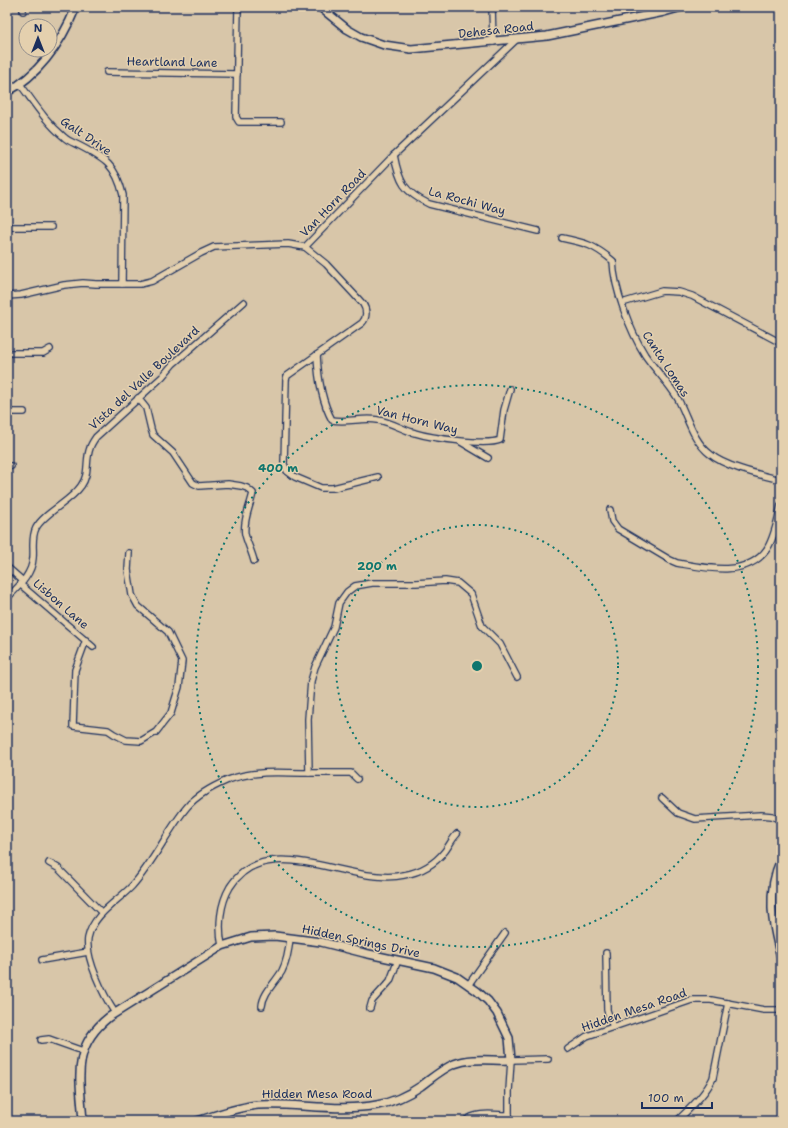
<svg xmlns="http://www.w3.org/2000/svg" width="788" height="1128" viewBox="0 0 788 1128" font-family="'Shantell Sans',sans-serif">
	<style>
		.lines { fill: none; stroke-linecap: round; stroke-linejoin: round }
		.street-casing { stroke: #1b2f5e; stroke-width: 8 }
		.secondary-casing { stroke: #1b2f5e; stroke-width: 10 }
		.street { stroke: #e4d0ae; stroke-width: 5.5 }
		.secondary { stroke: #e4d0ae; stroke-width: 7 }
		.ring { fill: none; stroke: #0f766e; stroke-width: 2; stroke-dasharray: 2 4 }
		.labels { text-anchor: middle; stroke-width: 3; stroke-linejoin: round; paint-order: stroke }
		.street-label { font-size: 12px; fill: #1b2f5e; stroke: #e4d0ae }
		.centre { fill: #0f766e; stroke: #e4d0ae; stroke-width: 2 }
		.ring-label { font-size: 12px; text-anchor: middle; font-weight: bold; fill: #0f766e; stroke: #e4d0ae; stroke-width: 3; stroke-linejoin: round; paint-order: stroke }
	</style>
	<rect width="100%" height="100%" fill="#d8c6a9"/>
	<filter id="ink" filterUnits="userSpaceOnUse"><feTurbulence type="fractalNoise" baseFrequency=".025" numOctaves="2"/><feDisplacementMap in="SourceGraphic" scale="8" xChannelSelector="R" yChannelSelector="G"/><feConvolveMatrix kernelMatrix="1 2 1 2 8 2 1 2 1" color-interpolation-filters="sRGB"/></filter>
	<g filter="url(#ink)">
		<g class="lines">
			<defs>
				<g id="street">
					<polyline points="23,7 23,11"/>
					<polyline points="238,7 236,117 239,122 281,122"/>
					<polyline points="492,7 493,42"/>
					<polyline points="107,72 237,74"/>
					<path d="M20 84C34 103 46 122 64 137 68 141 74 143 80 146 105 159 116 165 123 195L122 284"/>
					<path d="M394 155C399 182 404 192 429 204L538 231"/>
					<polyline points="7,227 51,227"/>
					<path d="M562 238C586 243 594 245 613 261 614 289 630 331 645 355 655 370 669 383 678 399 688 418 693 441 710 454 725 467 761 475 781 480"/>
					<path d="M305 247 326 264 363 304C367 310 367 318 362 323L287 376 286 380 284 464 287 471 295 477 321 488H333L378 477"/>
					<polyline points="305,247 394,155 517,39"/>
					<polyline points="7,296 21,295 64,285 83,283 96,284 140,284 152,281 201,253 214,247 288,244 305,247"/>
					<polyline points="622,303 662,291 679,292 692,296 781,343"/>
					<polyline points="7,353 43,353 50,349"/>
					<path d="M317 355C318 377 321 400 332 420 348 423 363 417 378 420 391 422 403 430 415 433 431 438 486 446 500 440L504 410 510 389"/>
					<path d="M138 398 146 408 151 429 153 435 173 453 193 483 199 486 228 484 241 486 247 488 253 493C250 507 243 520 245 534 247 543 252 552 254 561"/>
					<polyline points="7,412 24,412"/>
					<polyline points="461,442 488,458"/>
					<polyline points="7,466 11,466"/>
					<path d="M610 510 612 521 618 529 670 560 677 563C706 568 747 578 767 549 775 536 778 519 781 505"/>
					<polyline points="7,567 23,581"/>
					<polyline points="21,585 93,647"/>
					<path d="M7 598C18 587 32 575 33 558 34 548 31 538 36 528 45 512 70 502 81 486 90 474 85 461 90 448 91 444 94 440 96 437L162 377 173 364 244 302"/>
					<polyline points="86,640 75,670 73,726 108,730 114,734 126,740 141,741 156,732 171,713 174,703 179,687 182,661 168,632 138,606 132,595 128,570 129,553"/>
					<polyline points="309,773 308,719 311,681 315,667 334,627 339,603 347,592 355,586 372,583 416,583 445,581 458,583 471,594 482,626 500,644 517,677"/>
					<polyline points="662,798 678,813 695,819 761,815 772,816 781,820"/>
					<polyline points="49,863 58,868 102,913"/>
					<path d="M222 946C218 926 220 904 230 887 267 828 351 887 404 875 421 872 434 865 445 851 449 846 452 839 457 834"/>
					<polyline points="606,953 607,1010 613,1027"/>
					<polyline points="42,960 88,952"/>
					<polyline points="469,984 505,933"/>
					<path d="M262 1006C263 993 275 983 282 971 287 961 289 949 290 938"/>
					<polyline points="370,1008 372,1001 390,981 398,960"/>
					<path d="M115 1013C104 996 85 959 88 938 93 914 117 902 132 886 154 862 167 831 187 807 197 795 214 786 228 780 252 771 277 772 302 773 318 773 334 773 351 773L357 779"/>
					<polyline points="41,1040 49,1039 83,1051"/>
					<polyline points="568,1049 587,1036 692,1000 711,1000 764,1010 781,1010"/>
					<path d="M465 1121C476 1111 495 1115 509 1115"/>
					<polyline points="509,1121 509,1091 511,1060 548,1059"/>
					<path d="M677 1121C690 1108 705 1095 713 1078L728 1003"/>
				</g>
				<g id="secondary">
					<polyline points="320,7 347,29 361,37 384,45 411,49 547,36 664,12 682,7"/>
					<path d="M7 92C40 74 62 41 76 7"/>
					<path d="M781 859C766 893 772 923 781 957"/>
					<path d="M83 1121C80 1079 71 1047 109 1017L222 946 251 937 275 936 321 942 364 953 434 968 457 977 477 991 488 1001 497 1013 509 1038 511 1060C492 1061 472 1057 454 1064 442 1069 432 1078 421 1086 408 1095 393 1102 377 1105 340 1112 296 1103 258 1105 237 1107 217 1115 197 1121"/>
				</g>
			</defs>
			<use href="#street" class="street-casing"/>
			<use href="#secondary" class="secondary-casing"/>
			<use href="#street" class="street"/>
			<use href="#secondary" class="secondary"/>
		</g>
	</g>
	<g class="ring">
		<circle cx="477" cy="666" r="141"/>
		<circle cx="477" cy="666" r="281"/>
	</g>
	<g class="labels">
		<g class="street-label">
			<text transform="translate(496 30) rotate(-6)" y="4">Dehesa Road</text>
			<text transform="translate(172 62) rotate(1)" y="4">Heartland Lane</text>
			<text transform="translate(86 136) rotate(34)" y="4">Galt Drive</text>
			<text transform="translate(467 201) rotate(15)" y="4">La Rochi Way</text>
			<text transform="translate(333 203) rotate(-46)" y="4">Van Horn Road</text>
			<text transform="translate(666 364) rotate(57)" y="4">Canta Lomas</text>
			<text transform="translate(144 378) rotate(-43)" y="4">Vista del Valle Boulevard</text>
			<text transform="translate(417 420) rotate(14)" y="4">Van Horn Way</text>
			<text transform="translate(61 604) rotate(41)" y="4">Lisbon Lane</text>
			<text transform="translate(361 941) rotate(12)" y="4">Hidden Springs Drive</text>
			<text transform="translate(634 1010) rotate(-19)" y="4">Hidden Mesa Road</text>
			<text x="317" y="1098">Hidden Mesa Road</text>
		</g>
	</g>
	<circle cx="477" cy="666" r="6" class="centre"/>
	<g class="ring-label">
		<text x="278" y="472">400 m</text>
		<text x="377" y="570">200 m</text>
	</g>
	<rect width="788" height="1128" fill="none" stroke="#e4d0ae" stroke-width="24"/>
	<rect x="12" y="12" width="764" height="1104" fill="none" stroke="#1b2f5e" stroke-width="1.5" filter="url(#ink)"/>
	<g transform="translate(38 38)"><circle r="19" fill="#e4d0ae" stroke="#94908e"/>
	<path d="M0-3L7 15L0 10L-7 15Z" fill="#1b2f5e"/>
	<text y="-6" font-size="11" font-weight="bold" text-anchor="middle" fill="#1b2f5e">N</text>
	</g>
	<path d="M642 1102v6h70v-6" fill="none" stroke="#1b2f5e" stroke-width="2"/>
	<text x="648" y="1102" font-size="12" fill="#1b2f5e" stroke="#e4d0ae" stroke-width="3" paint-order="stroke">100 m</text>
</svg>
